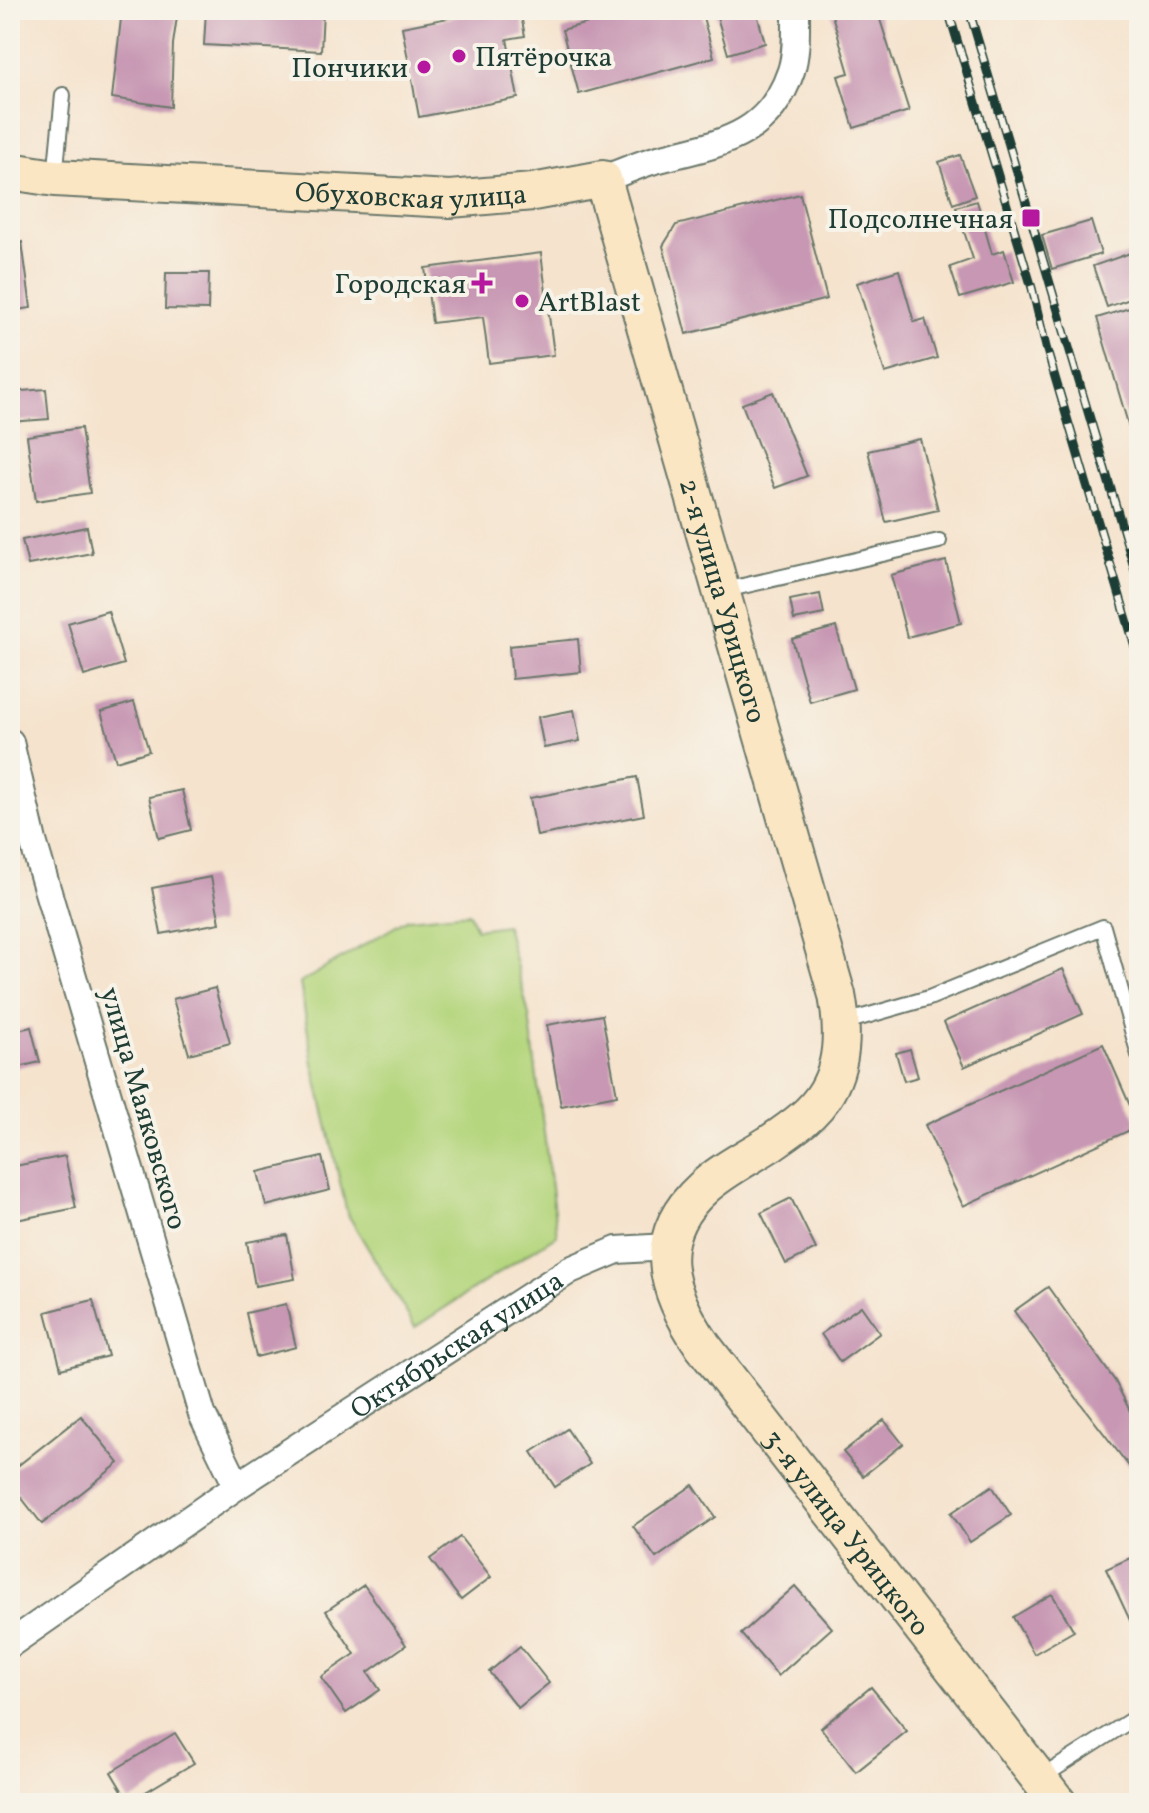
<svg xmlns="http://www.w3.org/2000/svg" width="1149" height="1813" viewBox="0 0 1149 1813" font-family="Vollkorn,serif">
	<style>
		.green { fill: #b5d67e; stroke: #6a8a59; stroke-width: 2 }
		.building { fill: #c797b3 }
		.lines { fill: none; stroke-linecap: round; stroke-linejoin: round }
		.lane-casing { stroke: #6a776a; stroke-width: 18 }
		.street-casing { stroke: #6a776a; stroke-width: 30 }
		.secondary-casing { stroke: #6a776a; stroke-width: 40 }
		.lane { stroke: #fff; stroke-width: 14 }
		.street { stroke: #fff; stroke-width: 26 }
		.secondary { stroke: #fbe6c4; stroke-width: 36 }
		.rail-casing { stroke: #1f3d34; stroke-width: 9 }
		.rail { stroke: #f7f3e8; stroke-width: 6; stroke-dasharray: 18; stroke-linecap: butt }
		.poi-dot { fill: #b5179e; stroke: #f7f3e8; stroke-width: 3 }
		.labels { text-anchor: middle; stroke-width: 8; stroke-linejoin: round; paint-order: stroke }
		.poi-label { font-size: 28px; fill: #1f3d34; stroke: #f7f3e8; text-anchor: end }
		.street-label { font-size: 28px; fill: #1f3d34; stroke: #f7f3e8 }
	</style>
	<rect width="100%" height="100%" fill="#f7f3e8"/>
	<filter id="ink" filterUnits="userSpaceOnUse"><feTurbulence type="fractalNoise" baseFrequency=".0125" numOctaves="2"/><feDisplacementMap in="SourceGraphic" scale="16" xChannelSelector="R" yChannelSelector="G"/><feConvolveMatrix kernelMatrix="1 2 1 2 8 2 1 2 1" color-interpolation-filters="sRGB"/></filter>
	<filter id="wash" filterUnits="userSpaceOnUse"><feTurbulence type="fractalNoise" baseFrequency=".006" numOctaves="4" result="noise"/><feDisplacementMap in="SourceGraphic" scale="32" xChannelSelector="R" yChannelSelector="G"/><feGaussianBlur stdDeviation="1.8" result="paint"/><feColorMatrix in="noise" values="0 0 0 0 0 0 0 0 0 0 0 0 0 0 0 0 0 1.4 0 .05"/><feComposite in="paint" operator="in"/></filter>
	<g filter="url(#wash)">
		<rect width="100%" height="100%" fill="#f5e3cd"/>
		<polygon class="green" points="469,913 476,929 506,925 529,1015 557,1235 415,1327 347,1213 313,1063 300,983 408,919"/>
		<g id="blocks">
			<g class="building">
				<polygon points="122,10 178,10 173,44 171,107 112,98"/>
				<polygon points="206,10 323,10 321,51 204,45"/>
				<polygon points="474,10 520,10 525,36 507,39 518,98 419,117 402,27 474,13"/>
				<polygon points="635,10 701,10 714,57 579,94 562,30"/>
				<polygon points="715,10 756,10 765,43 728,54"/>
				<polygon points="849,10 877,10 909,111 854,128 838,76 849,73 832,15"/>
				<polygon points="960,155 975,196 953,204 939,162"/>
				<polygon points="800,194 827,299 686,334 663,246 676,225"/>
				<polygon points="977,201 992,254 1004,250 1014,282 960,298 950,267 973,259 956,207"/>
				<polygon points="1091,221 1101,254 1052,269 1042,235"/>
				<polygon points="22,242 31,308 10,311 10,244"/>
				<polygon points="1139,250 1139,296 1107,307 1093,266"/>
				<polygon points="541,253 554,355 489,363 483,317 432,323 425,268"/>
				<polygon points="899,270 914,322 925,319 937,358 885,373 857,283"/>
				<polygon points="166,273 209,273 208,310 165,309"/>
				<polygon points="1139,305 1139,432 1131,434 1097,318"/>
				<polygon points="46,389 49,419 10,422 10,392"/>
				<polygon points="773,392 807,476 775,488 742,404"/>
				<polygon points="81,428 90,493 36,501 27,436"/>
				<polygon points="920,439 938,510 886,522 868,451"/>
				<polygon points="87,527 92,553 28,565 22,540"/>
				<polygon points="946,561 961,623 907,637 891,575"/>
				<polygon points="820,594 824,614 794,620 790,600"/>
				<polygon points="108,611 124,664 84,676 68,623"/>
				<polygon points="836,627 854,689 810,702 792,639"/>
				<polygon points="578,639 581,672 512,679 509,646"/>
				<polygon points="134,702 149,751 116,761 101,712"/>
				<polygon points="574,710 580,741 544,748 538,717"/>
				<polygon points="637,777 644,815 537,836 530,798"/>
				<polygon points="182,790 191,830 159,838 149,797"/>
				<polygon points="211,877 220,923 161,934 152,888"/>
				<polygon points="1063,969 1083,1014 964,1067 944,1022"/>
				<polygon points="215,988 230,1043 189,1054 173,999"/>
				<polygon points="602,1015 617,1095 561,1106 547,1025"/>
				<polygon points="31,1027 40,1062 10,1069 10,1032"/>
				<polygon points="1103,1044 1139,1126 963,1206 925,1125"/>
				<polygon points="910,1049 918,1077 904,1081 896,1053"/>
				<polygon points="65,1156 76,1208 16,1220 10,1189 10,1167"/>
				<polygon points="322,1157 330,1190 266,1206 258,1172"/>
				<polygon points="791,1198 816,1249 786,1264 761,1213"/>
				<polygon points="287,1235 295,1279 255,1286 247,1242"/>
				<polygon points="1048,1287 1115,1381 1139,1429 1139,1479 1078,1400 1014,1311"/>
				<polygon points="93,1300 108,1356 61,1369 46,1312"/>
				<polygon points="286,1304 296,1347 256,1357 246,1313"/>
				<polygon points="861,1306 880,1333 840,1362 821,1334"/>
				<polygon points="81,1416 119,1463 42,1524 10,1483 10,1472"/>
				<polygon points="884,1420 903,1444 863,1476 843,1452"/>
				<polygon points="567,1429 590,1464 555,1487 532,1452"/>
				<polygon points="693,1485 715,1517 656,1558 633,1526"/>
				<polygon points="992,1486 1011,1515 970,1542 951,1513"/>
				<polygon points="460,1537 491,1577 461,1600 430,1559"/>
				<polygon points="1139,1554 1139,1627 1134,1629 1106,1569"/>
				<polygon points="364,1585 406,1645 368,1672 380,1690 346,1713 321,1677 355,1654 326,1611"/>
				<polygon points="795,1586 832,1628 778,1676 741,1634"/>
				<polygon points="1052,1594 1074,1631 1034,1654 1013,1617"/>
				<polygon points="520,1646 549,1683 518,1708 489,1672"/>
				<polygon points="871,1687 907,1731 856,1772 821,1728"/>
				<polygon points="175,1733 194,1763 129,1802 111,1772"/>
			</g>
		</g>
	</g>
	<g filter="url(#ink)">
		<use href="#blocks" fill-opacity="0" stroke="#6a776a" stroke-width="2"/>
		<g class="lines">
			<defs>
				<g id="lane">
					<polyline points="55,178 63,95"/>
					<polyline points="721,591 939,541"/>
					<polyline points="842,1023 929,998 1103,927 1139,1055"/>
					<polyline points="1039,1779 1139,1715"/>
				</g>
				<g id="street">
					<path d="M603 179C620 173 637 165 655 160 715 144 768 140 791 71 797 53 796 29 796 10"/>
					<polyline points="10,742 33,841 202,1414 237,1486"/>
					<path id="s1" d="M10 1644 237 1486 570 1270 617 1250 667 1247"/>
				</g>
				<g id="secondary">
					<path id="s2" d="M10 171 55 178 450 199 533 192 603 179 837 995C843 1027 844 1062 827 1091 814 1114 791 1129 769 1144 747 1158 721 1171 703 1188 648 1238 666 1292 703 1346L1058 1803"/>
				</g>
			</defs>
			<use href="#lane" class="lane-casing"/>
			<use href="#street" class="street-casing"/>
			<use href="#secondary" class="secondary-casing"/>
			<use href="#lane" class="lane"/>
			<use href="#street" class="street"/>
			<use href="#secondary" class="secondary"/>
			<defs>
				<g id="rail">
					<polyline points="948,10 1032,288 1046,347 1139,660"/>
					<polyline points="969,10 1139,584"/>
				</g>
			</defs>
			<use href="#rail" class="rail-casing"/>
			<use href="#rail" class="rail"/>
		</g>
	</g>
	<g class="poi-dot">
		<circle cx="459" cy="56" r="8"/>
		<circle cx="424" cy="67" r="8"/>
		<rect x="1021" y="208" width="20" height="20" rx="4"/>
		<path d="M478 271h8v8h8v8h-8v8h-8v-8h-8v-8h8z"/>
		<circle cx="522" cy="301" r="8"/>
	</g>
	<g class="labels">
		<g class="poi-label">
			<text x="475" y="66" text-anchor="start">Пятёрочка</text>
			<text x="408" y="77">Пончики</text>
			<text x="1013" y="228">Подсолнечная</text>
			<text x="466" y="293">Городская</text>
			<text x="538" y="311" text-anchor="start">ArtBlast</text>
		</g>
		<g class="street-label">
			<text dy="10" stroke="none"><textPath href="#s2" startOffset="402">Обуховская улица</textPath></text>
			<text dy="10" stroke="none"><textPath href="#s2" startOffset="1034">2-я улица Урицкого</textPath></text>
			<text transform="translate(145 1108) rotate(74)" y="10">улица Маяковского</text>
			<text dy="10" stroke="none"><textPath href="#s1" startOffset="538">Октябрьская улица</textPath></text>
			<text dy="10" stroke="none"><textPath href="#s2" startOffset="2114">3-я улица Урицкого</textPath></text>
		</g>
	</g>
	<rect width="1149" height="1813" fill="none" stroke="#f7f3e8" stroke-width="40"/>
</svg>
